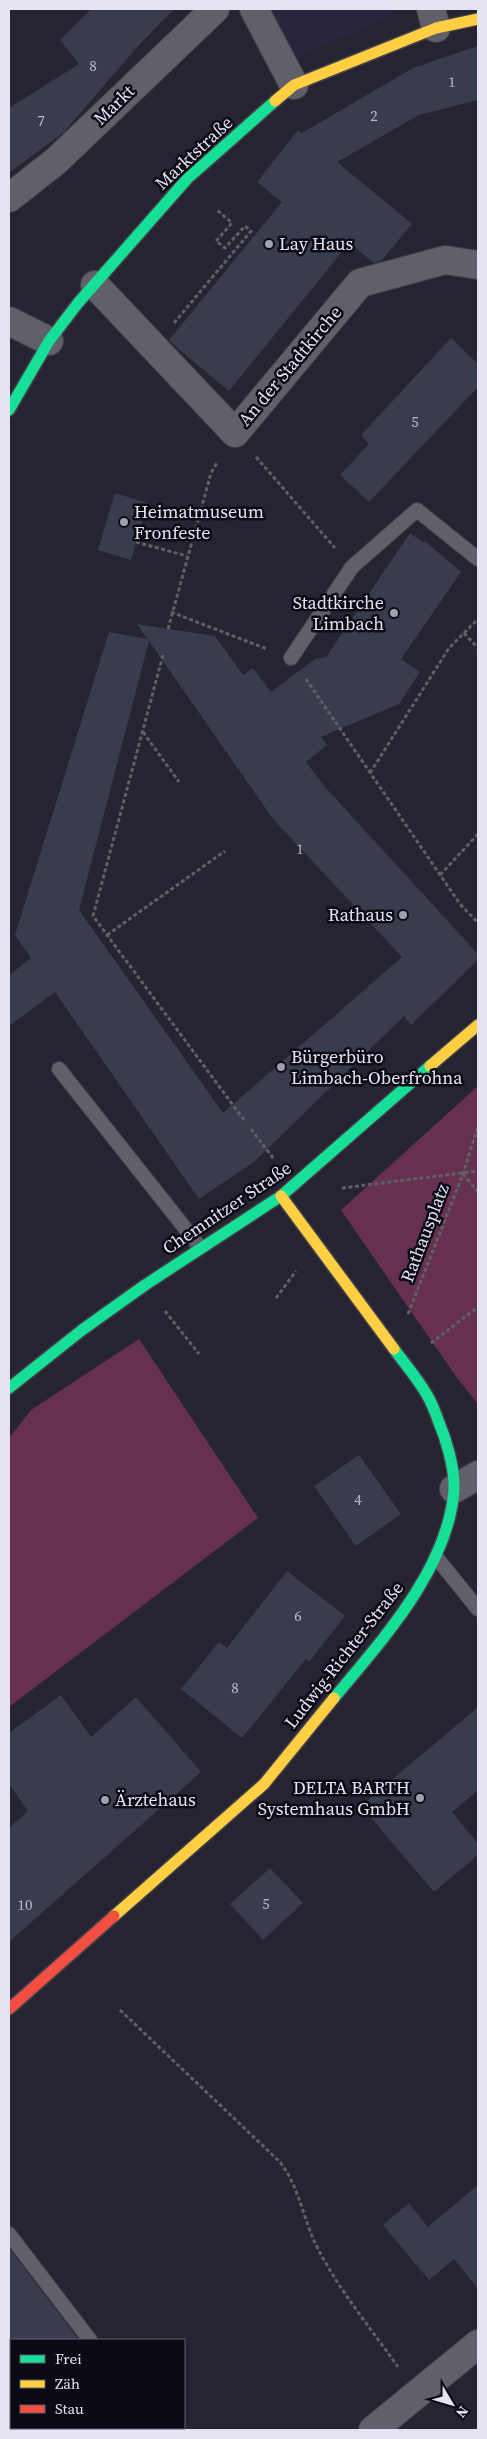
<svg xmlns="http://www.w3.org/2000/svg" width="487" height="2439" viewBox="0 0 487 2439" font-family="'Source Serif 4',serif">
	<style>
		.built { fill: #29253f }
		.green { fill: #65314f }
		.building { fill: #383c4c; fill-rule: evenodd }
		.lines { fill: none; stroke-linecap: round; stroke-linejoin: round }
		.lane-casing { stroke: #43414b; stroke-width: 16 }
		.street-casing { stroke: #43414b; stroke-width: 30 }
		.fast-casing { stroke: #43414b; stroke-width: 14 }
		.slow-casing { stroke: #43414b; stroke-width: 14 }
		.jam-casing { stroke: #43414b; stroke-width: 14 }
		.path { stroke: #605f67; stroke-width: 3; stroke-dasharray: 4 2.5; stroke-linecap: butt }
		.lane { stroke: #615f69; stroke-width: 14 }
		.street { stroke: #615f69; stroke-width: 28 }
		.fast { stroke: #16e098; stroke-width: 11 }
		.slow { stroke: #ffcf43; stroke-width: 11 }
		.jam { stroke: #f24e42; stroke-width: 11 }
		.poi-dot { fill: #a2a0ae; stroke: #0c0b15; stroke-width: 2 }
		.labels { text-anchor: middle; stroke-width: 5; stroke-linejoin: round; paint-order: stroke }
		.number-label { font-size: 15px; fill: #bab9c8 }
		.street-label { font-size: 18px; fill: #e5e3f2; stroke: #0c0b15 }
		.poi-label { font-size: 18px; fill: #e5e3f2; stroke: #0c0b15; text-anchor: start }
	</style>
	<rect width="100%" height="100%" fill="#262430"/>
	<polygon class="built" points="253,9 392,9 391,15 283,64"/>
	<g class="green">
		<polygon points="478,1086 478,1404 457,1378 341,1210"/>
		<polygon points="139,1339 258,1518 9,1707 9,1438 31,1410"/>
	</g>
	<g class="building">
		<polygon points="91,9 174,9 139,45 64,132 9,173 9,108 79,64 60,40"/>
		<polygon points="478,46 478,100 419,115 337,162 412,224 381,261 374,263 349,243 229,391 175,346 169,340 282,202 257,182 298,130 302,133 413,68"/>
		<polygon points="451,338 478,364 478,387 369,502 340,475 369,444 361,435"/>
		<polygon points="115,493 148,503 131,560 98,550"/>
		<path d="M410 533 424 543 425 541 461 572 401 659 420 672 399 704 321 737 327 745 306 762 325 787 478 954V960L411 1025 404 1016 254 1162 199 1199 55 992 9 1026V975L31 958 15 935 109 632 147 639 137 624 215 636 243 675 253 668 271 692 315 659 326 657ZM149 641 273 819 402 957 223 1113 79 910Z"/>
		<polygon points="359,1455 401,1514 356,1546 314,1486"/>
		<polygon points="287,1571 345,1616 309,1662 306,1659 242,1738 181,1689 219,1642 227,1648"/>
		<polygon points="61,1695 91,1737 136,1697 201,1772 9,1942 9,1828 28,1811 9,1784 9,1733"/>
		<polygon points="478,1707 478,1790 452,1812 478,1844 478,1855 434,1892 361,1806"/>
		<polygon points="270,1868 303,1903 263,1940 230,1904"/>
		<polygon points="478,2185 478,2289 454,2259 429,2280 383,2225 409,2203 428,2227"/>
		<polygon points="9,2248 79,2340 9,2340"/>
	</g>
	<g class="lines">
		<defs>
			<g id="lane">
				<polyline points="291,658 352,567 417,510 478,559"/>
				<polyline points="59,1069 200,1247"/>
				<polyline points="436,1557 478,1609"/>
				<polyline points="9,2234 90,2340"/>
				<polyline points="158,2428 160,2430"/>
			</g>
			<g id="street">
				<polyline points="254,9 294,85"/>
				<polyline points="431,9 436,28"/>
				<polyline points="9,198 56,161 215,9"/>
				<polyline points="95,285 235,433 360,283 445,260 478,265"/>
				<polyline points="9,321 49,341"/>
				<polyline points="454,1489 478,1475"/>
				<polyline points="373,2430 478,2344"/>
			</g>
			<g id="fast">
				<polyline points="9,410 49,341 78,303 187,179 275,101"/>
				<polyline points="9,1388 82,1330 145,1285 281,1196 430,1066"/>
				<path d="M334 1698C382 1640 448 1569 454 1490 455 1468 446 1439 438 1420 435 1412 432 1403 427 1395 418 1379 405 1364 394 1349"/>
			</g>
			<g id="slow">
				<polyline points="275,101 294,85 436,28 478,19"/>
				<polyline points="430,1066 478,1025"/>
				<polyline points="281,1196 394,1349"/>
				<polyline points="114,1916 264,1784 334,1698"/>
			</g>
			<polyline id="jam" points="9,2009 114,1916"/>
		</defs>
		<use href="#lane" class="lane-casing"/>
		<use href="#street" class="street-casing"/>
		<use href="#fast" class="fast-casing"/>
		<use href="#slow" class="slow-casing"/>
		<use href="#jam" class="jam-casing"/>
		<g class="path">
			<polyline points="174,323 251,231 245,226 225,248 216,241 232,223 217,210"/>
			<polyline points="256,457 335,548"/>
			<polyline points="136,542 187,556"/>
			<polyline points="171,612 267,649"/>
			<polyline points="168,629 211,473 218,461"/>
			<polyline points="464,633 478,648"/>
			<polyline points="163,655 93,916 244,1120"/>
			<polyline points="306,679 460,904 478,923"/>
			<polyline points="143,732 179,782"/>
			<polyline points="370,773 449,648 478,619"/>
			<polyline points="440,875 478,834"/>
			<polyline points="107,935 225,851"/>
			<polyline points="251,1129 274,1159"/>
			<polyline points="463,1174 478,1192"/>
			<polyline points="342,1188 478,1171"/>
			<polyline points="276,1298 296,1271"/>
			<polyline points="165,1311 199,1354"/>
			<polyline points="408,1314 463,1174 478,1126"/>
			<polyline points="431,1343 478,1307"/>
			<path d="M120 2010 280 2162C300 2188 303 2220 318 2249 340 2291 371 2329 398 2367"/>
		</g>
		<use href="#lane" class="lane"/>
		<use href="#street" class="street"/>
		<use href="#fast" class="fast"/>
		<use href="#slow" class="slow"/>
		<use href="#jam" class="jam"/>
	</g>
	<g class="poi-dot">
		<circle cx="269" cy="244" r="5"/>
		<circle cx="124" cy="522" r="5"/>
		<circle cx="394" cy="613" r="5"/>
		<circle cx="403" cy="915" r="5"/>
		<circle cx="281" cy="1067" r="5"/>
		<circle cx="420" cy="1798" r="5"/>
		<circle cx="105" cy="1800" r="5"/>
	</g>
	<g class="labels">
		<g class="number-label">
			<text x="93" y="71">8</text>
			<text x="452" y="87">1</text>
			<text x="374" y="121">2</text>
			<text x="41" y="126">7</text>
			<text x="415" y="427">5</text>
			<text x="300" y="854">1</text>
			<text x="358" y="1505">4</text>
			<text x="298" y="1621">6</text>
			<text x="235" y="1693">8</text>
			<text x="266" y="1909">5</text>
			<text x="25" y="1910">10</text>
		</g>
		<g class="street-label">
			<text transform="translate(114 105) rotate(-44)" y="6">Markt</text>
			<text transform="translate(194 153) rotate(-43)" y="6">Marktstraße</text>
			<text transform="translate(290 366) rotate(-50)" y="6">An der Stadtkirche</text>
			<text transform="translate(227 1208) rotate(-34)" y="6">Chemnitzer Straße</text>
			<text transform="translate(425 1233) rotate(-69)" y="6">Rathausplatz</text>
			<text transform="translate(344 1655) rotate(-52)" y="6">Ludwig-Richter-Straße</text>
		</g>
		<g class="poi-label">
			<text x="279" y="250">Lay Haus</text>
			<text x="134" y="518">Heimatmuseum<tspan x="134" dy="21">Fronfeste</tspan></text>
			<text x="384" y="609" text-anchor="end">Stadtkirche<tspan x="384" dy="21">Limbach</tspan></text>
			<text x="393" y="921" text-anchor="end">Rathaus</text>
			<text x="291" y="1063">Bürgerbüro<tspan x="291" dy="21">Limbach-Oberfrohna</tspan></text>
			<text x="410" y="1794" text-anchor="end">DELTA BARTH<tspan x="410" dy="21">Systemhaus GmbH</tspan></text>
			<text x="115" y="1806">Ärztehaus</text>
		</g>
	</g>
	<rect width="487" height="2439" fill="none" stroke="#e5e3f2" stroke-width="20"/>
	<rect x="10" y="2339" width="175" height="90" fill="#0c0b15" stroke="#63616d"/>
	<rect x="20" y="2355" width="25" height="8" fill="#16e098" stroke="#63616d"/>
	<text x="55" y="2364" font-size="15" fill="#e5e3f2">Frei</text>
	<rect x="20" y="2380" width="25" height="8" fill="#ffcf43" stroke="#63616d"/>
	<text x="55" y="2389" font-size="15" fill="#e5e3f2">Zäh</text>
	<rect x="20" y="2405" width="25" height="8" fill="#f24e42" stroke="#63616d"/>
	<text x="55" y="2414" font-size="15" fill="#e5e3f2">Stau</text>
	<g transform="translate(452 2404) rotate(128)" stroke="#0c0b15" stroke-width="4" paint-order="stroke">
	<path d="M0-4L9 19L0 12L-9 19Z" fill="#e5e3f2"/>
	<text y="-8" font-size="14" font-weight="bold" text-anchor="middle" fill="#e5e3f2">N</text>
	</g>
</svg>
